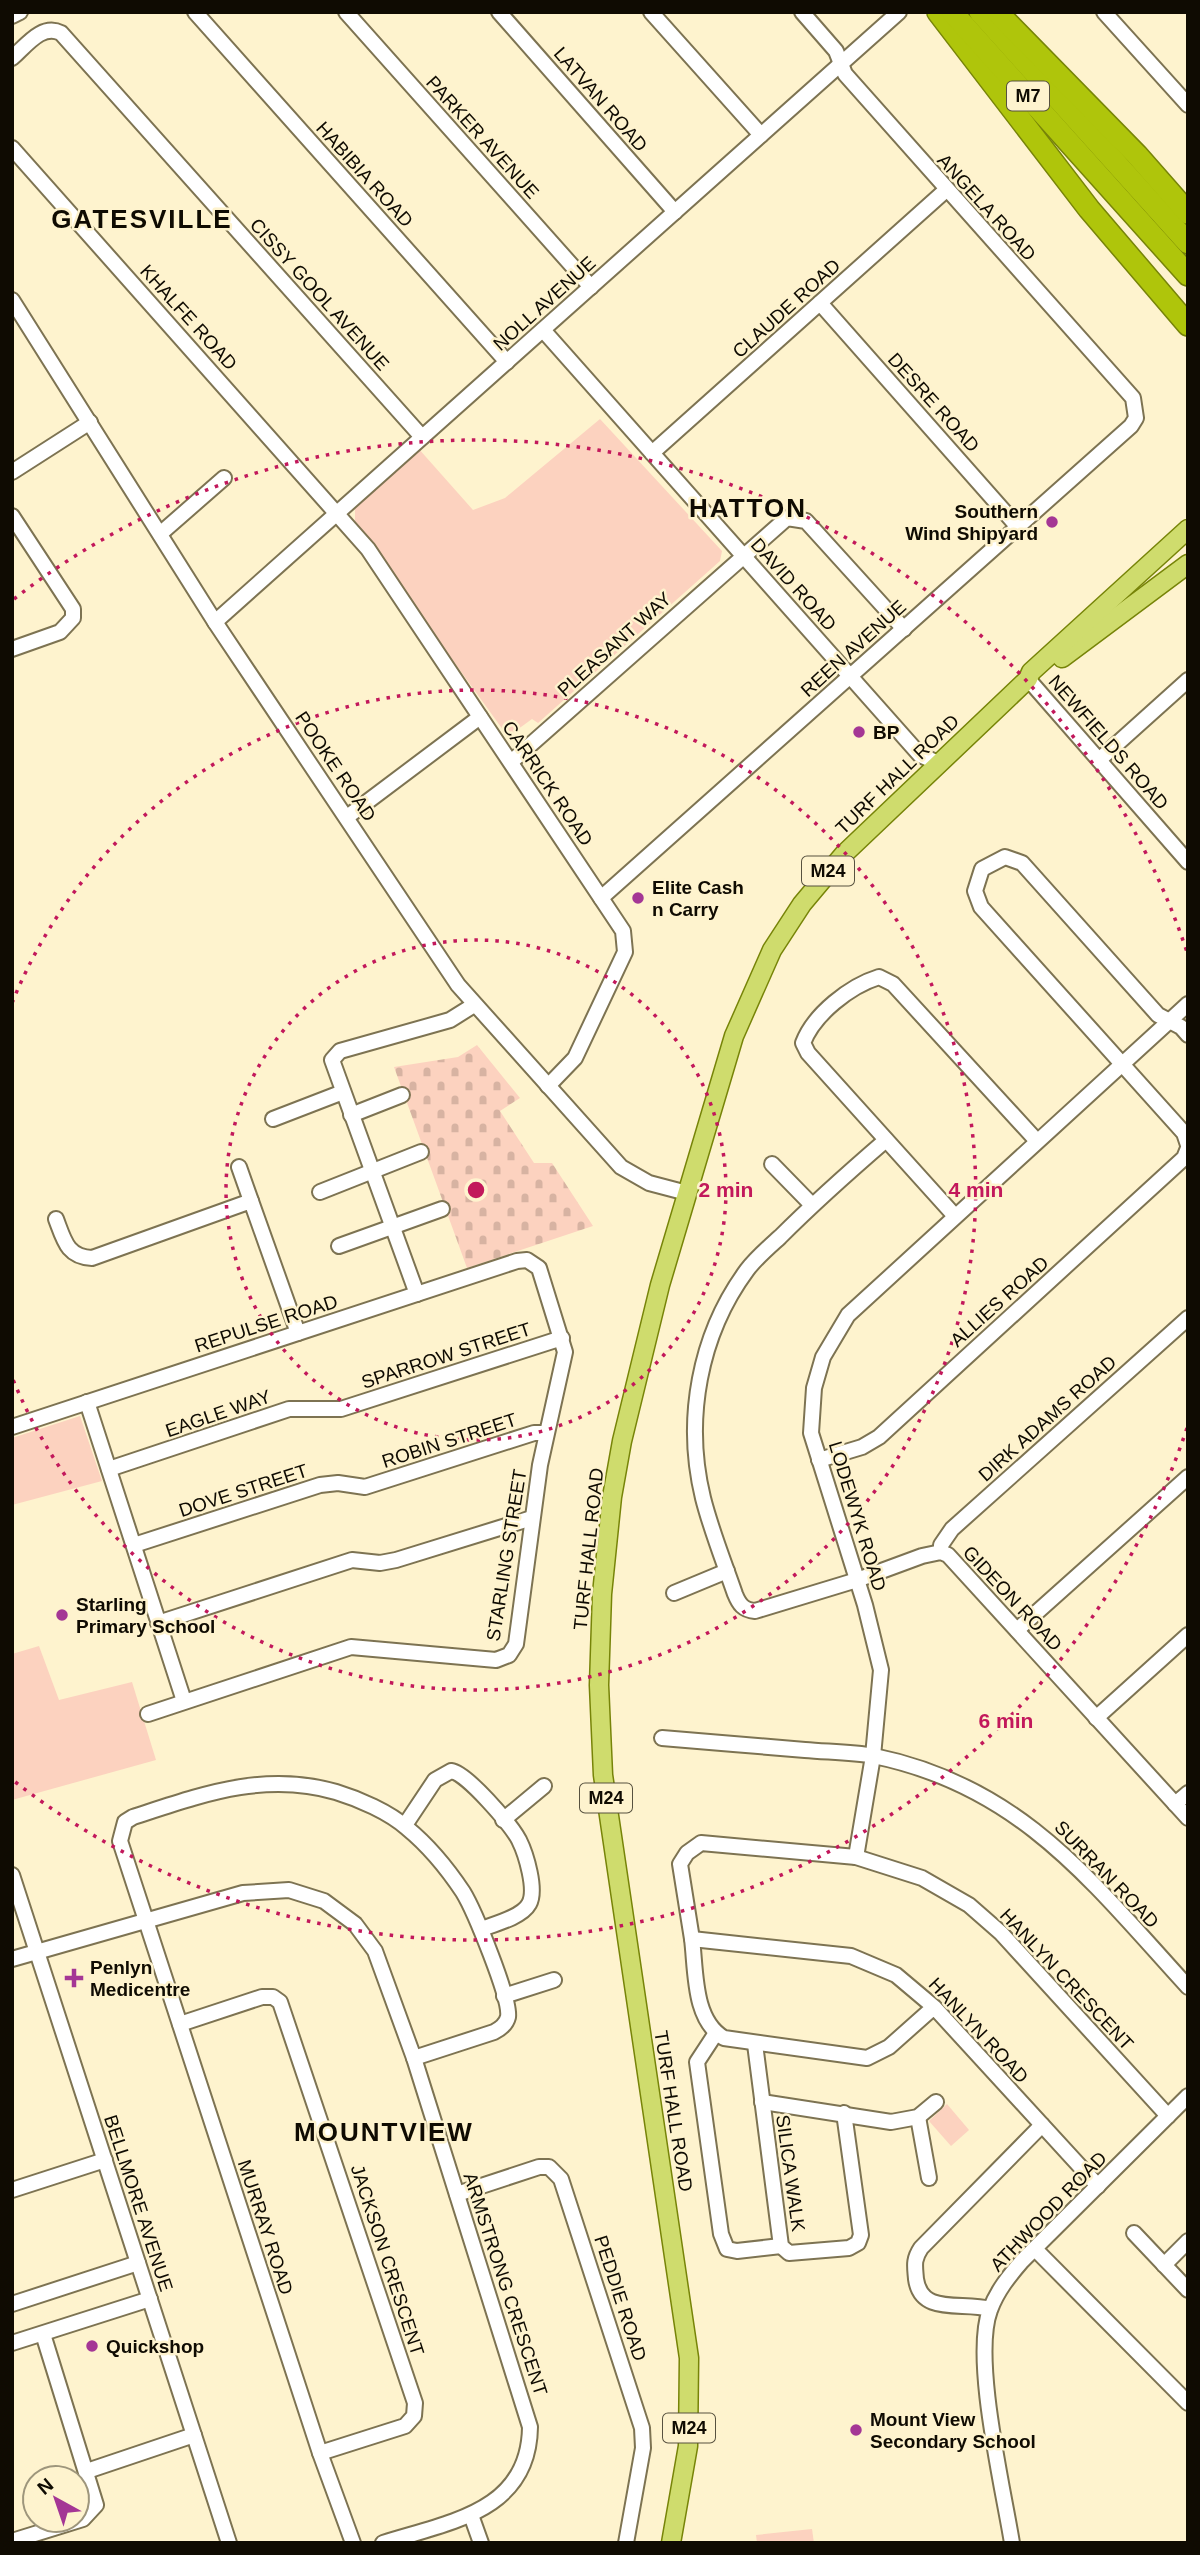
<svg xmlns="http://www.w3.org/2000/svg" width="1200" height="2555" viewBox="0 0 1200 2555" font-family="Arial,sans-serif">
	<style>
		.cemetery { fill: url(#cemetery-stones) }
		.park { fill: #fcd2bf }
		.lines { fill: none; stroke-linecap: round; stroke-linejoin: round }
		.minor-casing { stroke: #7d7352; stroke-width: 18 }
		.major-casing { stroke: #778408; stroke-width: 21 }
		.highway-casing { stroke: #778408; stroke-width: 24 }
		.minor { stroke: #fff; stroke-width: 14 }
		.major { stroke: #cfdc6d; stroke-width: 18 }
		.highway { stroke: #afc50b; stroke-width: 21 }
		.ring { fill: none; stroke: #c2185b; stroke-width: 3.5; stroke-dasharray: 3.5 7 }
		.poi-dot { fill: #a43695; stroke: #fef3ce; stroke-width: 2.5 }
		.labels { text-anchor: middle; stroke-width: 5; stroke-linejoin: round; paint-order: stroke }
		.shield { fill: #fef3ce; stroke: #57513f; stroke-width: 2 }
		.shield-label { font-size: 18px; font-weight: bold; fill: #0f0b02 }
		.street-label { font-size: 19px; fill: #0f0b02; stroke: #fef3ce }
		.poi-label { font-size: 19px; font-weight: bold; fill: #0f0b02; stroke: #fef3ce; text-anchor: start }
		.district-label { font-size: 26px; font-weight: bold; letter-spacing: 2px; fill: #0f0b02; stroke: #fef3ce }
		.centre { fill: #c2185b; stroke: #fef3ce; stroke-width: 3.5 }
		.ring-label { font-size: 21px; text-anchor: middle; font-weight: bold; fill: #c2185b; stroke: #fef3ce; stroke-width: 5; stroke-linejoin: round; paint-order: stroke }
	</style>
	<defs>
		<pattern id="cemetery-stones" width="16" height="16" patternUnits="userSpaceOnUse" patternTransform="scale(1.75)"><rect width="16" height="16" fill="#fcd2bf"/><path d="M2 7V4a2 2 0 0 1 4 0v3zM10 15v-3a2 2 0 0 1 4 0v3z" fill="#d7b3a2"/></pattern>
	</defs>
	<rect width="100%" height="100%" fill="#fef3ce"/>
	<polygon class="cemetery" points="477,1045 520,1098 500,1111 534,1163 552,1163 593,1226 467,1268 394,1067 458,1057"/>
	<g class="park">
		<polygon points="600,419 722,551 720,561 538,723 532,719 510,735 506,734 355,525 355,504 418,448 473,510 505,498"/>
		<polygon points="80,1416 102,1481 12,1505 12,1438"/>
		<polygon points="39,1646 59,1700 132,1682 156,1760 12,1800 12,1654"/>
		<polygon points="947,2104 969,2130 951,2146 929,2121"/>
		<polygon points="812,2529 814,2543 757,2543 756,2535"/>
	</g>
	<g class="lines">
		<defs>
			<g id="minor">
				<polyline points="195,12 507,362"/>
				<polyline points="346,12 591,287"/>
				<polyline points="499,12 675,212"/>
				<polyline points="651,12 761,135"/>
				<polyline points="1104,12 1188,105"/>
				<polyline points="12,16 20,12"/>
				<path d="M12 58C26 46 42 23 61 33L422 437"/>
				<polyline points="12,148 368,549 623,931 625,952 575,1058 548,1086"/>
				<polyline points="12,300 215,622 458,985 621,1167 649,1183 687,1193"/>
				<polyline points="820,303 1018,527"/>
				<polyline points="543,330 920,755 938,763"/>
				<polyline points="652,453 946,190"/>
				<polyline points="12,472 90,422"/>
				<polyline points="12,516 73,609 73,618 60,632 12,649"/>
				<polyline points="160,534 224,478"/>
				<polyline points="215,622 899,12"/>
				<polyline points="1028,679 1188,862"/>
				<polyline points="1099,760 1188,680"/>
				<polyline points="511,762 787,518 806,521 904,629"/>
				<polyline points="347,817 480,717"/>
				<polyline points="601,898 1131,426 1136,418 1133,398 845,74 836,51 802,12"/>
				<polyline points="1188,1035 1181,1027 1158,1015 1022,863 1005,857 982,869 975,891 981,907 1184,1133 1188,1145"/>
				<polyline points="351,1115 402,1095"/>
				<polyline points="273,1119 343,1092"/>
				<path d="M886 1140C850 1171 814 1203 780 1237 769 1247 756 1258 747 1270 699 1335 684 1420 703 1498 711 1530 724 1562 735 1594 739 1604 743 1610 755 1611L857 1580 922 1556 941 1552 948 1555 1188 1818"/>
				<polyline points="772,1164 812,1205"/>
				<polyline points="239,1167 251,1201"/>
				<polyline points="320,1192 421,1152"/>
				<path d="M954 1215 808 1053 803 1043C814 1014 850 986 879 977L893 984 1036 1140"/>
				<path d="M56 1219C64 1240 67 1257 92 1258L251 1201 298 1333"/>
				<polyline points="339,1246 442,1209"/>
				<polyline points="417,1294 332,1060 340,1051 450,1020 474,1005"/>
				<polyline points="87,1402 184,1701"/>
				<polyline points="12,1427 517,1261 527,1260 539,1268 565,1352 540,1465 516,1644 509,1655 496,1660 351,1647 148,1714"/>
				<polyline points="819,1460 862,1447 879,1437 1184,1158 1188,1148"/>
				<polyline points="109,1469 289,1409 341,1409 562,1338"/>
				<polyline points="134,1545 320,1485 338,1483 365,1487 534,1433 546,1433"/>
				<polyline points="941,1552 941,1545 952,1529 1188,1318"/>
				<polyline points="674,1593 727,1571"/>
				<polyline points="158,1623 352,1560 380,1563 396,1560 532,1518"/>
				<polyline points="1017,1630 1188,1477"/>
				<polyline points="1096,1718 1188,1635"/>
				<path d="M662 1738C710 1742 757 1746 805 1750 827 1752 852 1752 874 1756 1021 1786 1092 1882 1188 1987"/>
				<polyline points="1175,1804 1188,1793"/>
				<polyline points="503,1820 544,1786"/>
				<path d="M405 1825 435 1780 451 1771C467 1773 511 1825 519 1840 526 1854 537 1890 529 1904 522 1917 495 1924 481 1929"/>
				<polyline points="856,1857 873,1756 881,1670 865,1605 811,1433 814,1388 823,1357 848,1315 1188,1004"/>
				<polyline points="12,1875 229,2543"/>
				<polyline points="692,1939 680,1864 687,1853 701,1843 856,1857 922,1878 969,1905 1001,1933 1168,2116"/>
				<path d="M12 1959 243 1893 289 1890 324 1901 355 1924 375 1951 414 2058 530 2427C529 2512 449 2522 383 2543"/>
				<polyline points="504,1996 554,1980"/>
				<path d="M934 2007 889 2047 867 2058 724 2038C693 2020 696 1971 692 1939L851 1956 896 1975 934 2007 1098 2186"/>
				<polyline points="180,2024 262,1997 273,1997 280,2002 415,2403 414,2416 405,2426 320,2453"/>
				<polyline points="716,2033 697,2062 721,2234 727,2249 737,2251 781,2246"/>
				<polyline points="755,2044 781,2246 789,2253 849,2248 858,2243 861,2235 844,2113"/>
				<polyline points="762,2102 891,2122 918,2117 936,2102"/>
				<polyline points="918,2117 929,2178"/>
				<polyline points="12,2190 105,2160"/>
				<polyline points="457,2194 539,2167 549,2167 561,2179 642,2428 643,2448 626,2543"/>
				<polyline points="1134,2233 1188,2290"/>
				<polyline points="1035,2249 1188,2403"/>
				<polyline points="1164,2265 1188,2241"/>
				<polyline points="12,2304 138,2263"/>
				<path d="M990 2309C963 2301 921 2316 916 2279 915 2266 913 2260 921 2248L1042 2125"/>
				<polyline points="12,2343 150,2299"/>
				<polyline points="87,2471 194,2435"/>
				<polyline points="471,2515 481,2543"/>
				<polyline points="12,2541 83,2519 96,2505 43,2334"/>
				<path d="M353 2543 320 2453 120 1841 125 1822 133 1817C201 1795 264 1771 336 1792 359 1799 389 1812 407 1828 429 1846 447 1868 463 1892 474 1910 511 1999 508 2017 506 2025 500 2029 494 2032L414 2058"/>
				<path d="M1012 2543C1003 2487 972 2358 990 2310 997 2291 1009 2276 1022 2261L1188 2096"/>
			</g>
			<g id="major">
				<polyline points="1062,658 1188,564"/>
				<polyline points="671,2543 688,2446 689,2358 603,1775 599,1685 602,1594 612,1497 622,1441 660,1285 734,1036 772,950 802,904 844,854 1028,679 1031,672 1188,529"/>
			</g>
			<g id="highway">
				<polyline points="938,12 1089,209 1188,325"/>
				<polyline points="980,12 1188,243"/>
				<polyline points="997,12 1137,155 1188,213"/>
				<polyline points="953,13 1188,275"/>
			</g>
		</defs>
		<use href="#minor" class="minor-casing"/>
		<use href="#major" class="major-casing"/>
		<use href="#highway" class="highway-casing"/>
		<use href="#minor" class="minor"/>
		<use href="#major" class="major"/>
		<use href="#highway" class="highway"/>
	</g>
	<g class="ring">
		<circle cx="476" cy="1190" r="250"/>
		<path d="M12 1003A500 500 0 1 1 12 1377"/>
		<path d="M1187 1428A750 750 0 0 1 14 1781M14 599A750 750 0 0 1 1187 952"/>
	</g>
	<g class="poi-dot">
		<circle cx="1052" cy="522" r="7"/>
		<circle cx="859" cy="732" r="7"/>
		<circle cx="638" cy="898" r="7"/>
		<circle cx="62" cy="1615" r="7"/>
		<path d="M70.5 1967.5h7v7h7v7h-7v7h-7v-7h-7v-7h7z"/>
		<circle cx="92" cy="2346" r="7"/>
		<circle cx="856" cy="2430" r="7"/>
	</g>
	<g class="labels">
		<g class="shield">
			<rect x="1007" y="81.5" width="42" height="29" rx="5"/>
			<rect x="802" y="856.5" width="52" height="29" rx="5"/>
			<rect x="580" y="1783.5" width="52" height="29" rx="5"/>
			<rect x="663" y="2413.5" width="52" height="29" rx="5"/>
		</g>
		<g class="shield-label">
			<text x="1028" y="102">M7</text>
			<text x="828" y="877">M24</text>
			<text x="606" y="1804">M24</text>
			<text x="689" y="2434">M24</text>
		</g>
		<g class="street-label">
			<text transform="translate(601 99) rotate(49)" y="7">LATVAN ROAD</text>
			<text transform="translate(483 137) rotate(48)" y="7">PARKER AVENUE</text>
			<text transform="translate(365 174) rotate(48)" y="7">HABIBIA ROAD</text>
			<text transform="translate(987 207) rotate(48)" y="7">ANGELA ROAD</text>
			<text transform="translate(320 294) rotate(48)" y="7">CISSY GOOL AVENUE</text>
			<text transform="translate(544 303) rotate(-42)" y="7">NOLL AVENUE</text>
			<text transform="translate(786 308) rotate(-42)" y="7">CLAUDE ROAD</text>
			<text transform="translate(189 317) rotate(48)" y="7">KHALFE ROAD</text>
			<text transform="translate(934 402) rotate(48)" y="7">DESRE ROAD</text>
			<text transform="translate(794 584) rotate(48)" y="7">DAVID ROAD</text>
			<text transform="translate(614 644) rotate(-42)" y="7">PLEASANT WAY</text>
			<text transform="translate(853 648) rotate(-42)" y="7">REEN AVENUE</text>
			<text transform="translate(1109 742) rotate(49)" y="7">NEWFIELDS ROAD</text>
			<text transform="translate(336 766) rotate(56)" y="7">POOKE ROAD</text>
			<text transform="translate(897 774) rotate(-44)" y="7">TURF HALL ROAD</text>
			<text transform="translate(548 783) rotate(56)" y="7">CARRICK ROAD</text>
			<text transform="translate(999 1301) rotate(-42)" y="7">ALLIES ROAD</text>
			<text transform="translate(266 1323) rotate(-18)" y="7">REPULSE ROAD</text>
			<text transform="translate(446 1355) rotate(-18)" y="7">SPARROW STREET</text>
			<text transform="translate(218 1413) rotate(-19)" y="7">EAGLE WAY</text>
			<text transform="translate(1047 1418) rotate(-42)" y="7">DIRK ADAMS ROAD</text>
			<text transform="translate(449 1440) rotate(-18)" y="7">ROBIN STREET</text>
			<text transform="translate(243 1490) rotate(-18)" y="7">DOVE STREET</text>
			<text transform="translate(858 1516) rotate(73)" y="7">LODEWYK ROAD</text>
			<text transform="translate(588 1549) rotate(-84)" y="7">TURF HALL ROAD</text>
			<text transform="translate(506 1555) rotate(-81)" y="7">STARLING STREET</text>
			<text transform="translate(1013 1598) rotate(47)" y="7">GIDEON ROAD</text>
			<text transform="translate(1107 1874) rotate(46)" y="7">SURRAN ROAD</text>
			<text transform="translate(1067 1979) rotate(47)" y="7">HANLYN CRESCENT</text>
			<text transform="translate(979 2030) rotate(47)" y="7">HANLYN ROAD</text>
			<text transform="translate(674 2111) rotate(81)" y="7">TURF HALL ROAD</text>
			<text transform="translate(791 2173) rotate(82)" y="7">SILICA WALK</text>
			<text transform="translate(139 2203) rotate(72)" y="7">BELLMORE AVENUE</text>
			<text transform="translate(1048 2211) rotate(-46)" y="7">ATHWOOD ROAD</text>
			<text transform="translate(266 2227) rotate(72)" y="7">MURRAY ROAD</text>
			<text transform="translate(388 2260) rotate(72)" y="7">JACKSON CRESCENT</text>
			<text transform="translate(506 2284) rotate(72)" y="7">ARMSTRONG CRESCENT</text>
			<text transform="translate(621 2298) rotate(72)" y="7">PEDDIE ROAD</text>
		</g>
		<g class="poi-label">
			<text x="1038" y="518" text-anchor="end">Southern<tspan x="1038" dy="22">Wind Shipyard</tspan></text>
			<text x="873" y="739">BP</text>
			<text x="652" y="894">Elite Cash<tspan x="652" dy="22">n Carry</tspan></text>
			<text x="76" y="1611">Starling<tspan x="76" dy="22">Primary School</tspan></text>
			<text x="90" y="1974">Penlyn<tspan x="90" dy="22">Medicentre</tspan></text>
			<text x="106" y="2353">Quickshop</text>
			<text x="870" y="2426">Mount View<tspan x="870" dy="22">Secondary School</tspan></text>
		</g>
		<g class="district-label">
			<text x="142" y="228">GATESVILLE</text>
			<text x="748" y="517">HATTON</text>
			<text x="384" y="2141">MOUNTVIEW</text>
		</g>
	</g>
	<circle cx="476" cy="1190" r="10" class="centre"/>
	<g class="ring-label">
		<text x="726" y="1197">2 min</text>
		<text x="976" y="1197">4 min</text>
		<text x="1006" y="1728">6 min</text>
	</g>
	<rect width="1200" height="2555" fill="none" stroke="#0f0b02" stroke-width="28"/>
	<g transform="translate(56 2499) rotate(320)"><circle r="33" fill="#fef3ce" stroke="#9e967c" stroke-width="2"/>
	<path d="M0-5L12 26L0 18L-12 26Z" fill="#a43695"/>
	<text y="-10" font-size="19" font-weight="bold" text-anchor="middle" fill="#0f0b02">N</text>
	</g>
</svg>
